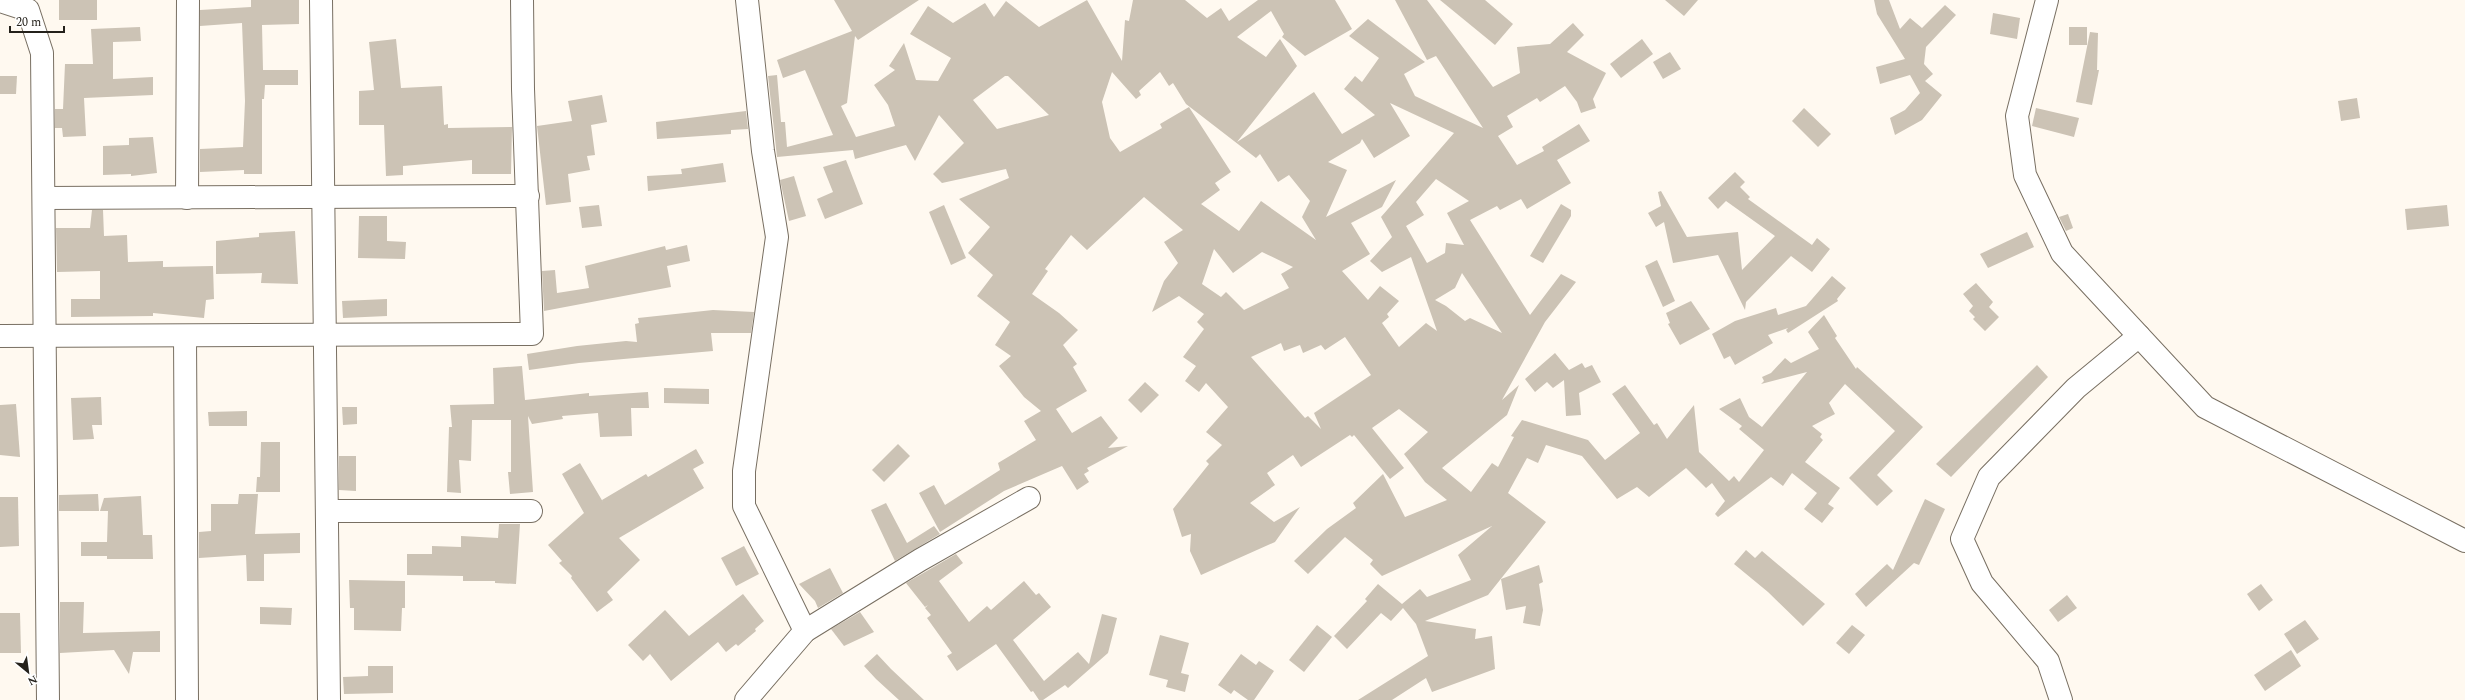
<svg xmlns="http://www.w3.org/2000/svg" width="2465" height="700" viewBox="0 0 2465 700" font-family="Spectral,serif">
	<style>
		.building { fill: #ccc3b5; fill-rule: evenodd }
		.lines { fill: none; stroke-linecap: round; stroke-linejoin: round }
		.minor-casing { stroke: #786f62; stroke-width: 24 }
		.minor { stroke: #fff; stroke-width: 22 }
	</style>
	<rect width="100%" height="100%" fill="#fff9f0"/>
	<g class="building">
		<rect x="59" y="0" width="38" height="20"/>
		<polygon points="251,0 299,0 299,24 262,25 263,70 298,70 298,85 265,85 264,99 262,99 262,174 244,174 244,170 200,172 200,149 243,147 245,101 242,23 200,26 200,10 251,7"/>
		<path d="M834 0H919L858 40 855 36 847 103 841 106 856 137 895 126 888 105 874 85 895 70 889 66 904 43 916 80 938 81 951 58 910 34 928 6 953 23 985 3 994 17 1006 1 1039 27 1087 0 1122 61 1125 20 1129 21 1133 0H1185L1207 18 1221 8 1229 21 1258 0H1335L1352 29 1305 56 1282 37 1284 34 1271 11 1237 37 1266 57 1280 39 1297 66 1237 142 1314 92 1342 134 1375 115 1344 89 1355 76 1362 82 1379 58 1349 36 1368 19 1425 62 1404 74 1415 96 1483 128 1436 56 1427 60 1395 0H1427L1493 87 1520 73 1517 47 1550 44 1573 23 1584 35 1567 52 1606 73 1593 99 1596 108 1581 113 1577 102 1565 86 1540 102 1537 98 1507 116 1513 127 1498 136 1517 165 1544 151 1542 147 1579 124 1590 141 1557 160 1571 183 1527 209 1521 199 1500 210 1497 206 1470 220 1530 315 1561 274 1576 282 1545 322 1502 400 1519 385 1507 415 1442 468 1471 492 1492 463 1498 467 1514 437 1511 436 1522 420 1588 440 1605 460 1640 433 1612 394 1625 385 1654 425 1657 423 1667 439 1694 405 1699 452 1729 481 1734 476 1739 482 1764 450 1739 429 1742 426 1719 409 1740 398 1749 417 1762 427 1807 372 1761 384 1764 381 1762 377 1771 373 1785 358 1791 363 1819 349 1808 332 1824 315 1837 336 1835 338 1856 369 1857 367 1923 427 1877 475 1893 491 1877 506 1849 478 1895 431 1845 384 1829 403 1835 414 1812 426 1822 434 1820 437 1823 440 1805 462 1840 488 1828 504 1834 508 1822 523 1804 509 1817 493 1792 473 1783 486 1771 477 1718 517 1715 514 1725 501 1712 483 1706 488 1686 468 1649 497 1637 487 1617 499 1582 456 1546 445 1538 463 1527 458 1508 493 1546 522 1488 595 1425 621 1476 629 1475 639 1492 636 1495 669 1432 692 1426 678 1392 700H1358L1428 656 1416 624 1403 608 1391 621 1381 613 1347 649 1334 636 1367 601 1365 599 1378 584 1402 604 1420 589 1427 597 1471 580 1458 555 1492 526 1382 576 1370 564 1373 560 1345 537 1308 574 1294 561 1327 529 1356 508 1353 503 1383 474 1405 517 1447 500 1425 482 1404 454 1428 432 1399 409 1372 428 1404 468 1390 479 1354 435 1352 437 1350 435 1301 467 1293 455 1267 473 1275 485 1250 503 1274 522 1300 507 1275 542 1201 575 1190 551 1191 534 1182 537 1173 509 1209 464 1206 461 1222 445 1206 432 1228 407 1206 383 1199 392 1185 381 1196 366 1183 357 1204 329 1197 322 1204 314 1179 296 1152 312 1164 281 1178 263 1164 242 1183 230 1144 197 1087 250 1071 235 1045 269 1048 271 1032 294 1059 313 1078 330 1063 345 1077 364 1073 367 1087 391 1056 409 1072 433 1101 416 1118 438 1108 448 1128 446 1087 468 1089 471 1084 474 1089 482 1077 490 1062 466 1004 491 940 532 919 493 934 485 945 505 1000 470 998 463 1036 440 1024 421 1041 411 1024 397 999 366 1011 356 995 345 1010 322 977 296 993 275 968 253 990 227 959 199 1009 178 1006 169 942 183 933 174 964 143 939 115 915 161 906 145 855 159 853 150 777 157 768 76 777 75 781 122H785L787 147 833 135 805 70 783 78 777 60 852 31ZM1112 72 1136 99 1141 95 1139 91 1160 72 1169 86 1173 83 1186 104 1256 158 1260 154 1278 182 1289 175 1310 201 1302 217 1316 240 1261 201 1239 231 1201 204 1220 190 1215 183 1231 172 1189 107 1160 124 1162 128 1120 152 1110 138 1102 102ZM1005 76H1008L1049 115 997 129 973 100ZM1390 103 1454 133 1381 217 1392 237 1370 261 1382 272 1411 257 1437 331 1426 323 1399 347 1382 323 1389 317 1387 314 1399 301 1380 286 1368 300 1342 271 1370 254 1351 223 1382 207 1396 180 1326 217 1347 170 1328 162 1360 143 1362 139 1374 158 1410 136ZM1436 179 1469 201 1447 213 1464 245 1446 243 1445 253 1427 263 1406 226 1424 215 1416 202ZM1214 249 1233 273 1262 252 1293 267 1281 274 1289 288 1244 310 1226 292 1221 297 1202 284ZM1462 273 1502 333 1470 318 1465 321 1446 306 1435 300 1455 288ZM1345 337 1371 375 1314 413 1321 429 1308 416 1305 418 1251 357 1281 343 1284 351 1300 345 1303 353 1321 345 1325 350Z"/>
		<polygon points="1440,0 1485,0 1513,24 1495,45"/>
		<polygon points="1665,0 1698,0 1684,16"/>
		<polygon points="1874,0 1889,0 1900,29 1910,18 1922,28 1945,5 1956,15 1926,47 1924,64 1933,74 1925,81 1942,95 1922,120 1895,135 1890,118 1905,110 1920,93 1910,75 1880,84 1876,67 1905,59 1877,14"/>
		<polygon points="1993,13 2020,18 2017,39 1990,34"/>
		<polygon points="140,27 141,41 113,42 113,79 153,77 153,95 84,98 86,136 63,137 62,128 55,128 55,109 63,109 65,64 93,64 91,29"/>
		<rect x="2069" y="27" width="18" height="18"/>
		<polygon points="2090,32 2098,33 2097,70 2099,70 2092,105 2076,102"/>
		<polygon points="396,39 401,88 442,86 444,125 448,124 448,128 512,127 511,174 472,174 472,160 403,166 403,175 386,176 384,125 359,125 359,91 374,90 369,42"/>
		<polygon points="1642,39 1653,54 1621,78 1610,64"/>
		<polygon points="1670,52 1681,69 1663,79 1653,62"/>
		<polygon points="0,76 17,76 16,94 0,94"/>
		<polygon points="602,95 607,122 591,125 595,155 587,156 590,170 568,174 571,202 546,205 537,126 572,121 568,101"/>
		<polygon points="2357,98 2360,118 2341,121 2338,101"/>
		<polygon points="1804,108 1831,134 1818,147 1792,121"/>
		<polygon points="2036,108 2079,118 2074,137 2032,126"/>
		<polygon points="746,111 748,129 731,130 731,134 657,139 656,122"/>
		<polygon points="153,137 157,173 131,176 131,174 103,175 103,146 129,145 129,138"/>
		<polygon points="846,160 863,204 825,219 817,199 833,192 823,167"/>
		<polygon points="723,163 726,182 648,191 647,176 682,174 681,169"/>
		<polygon points="1735,172 1745,182 1740,187 1750,197 1748,199 1812,245 1817,238 1830,249 1812,272 1791,256 1746,302 1745,310 1718,255 1673,263 1664,222 1656,227 1648,213 1661,206 1658,192 1661,191 1687,237 1738,232 1742,270 1775,236 1726,201 1718,209 1708,198"/>
		<polygon points="794,176 806,216 789,221 780,180"/>
		<polygon points="1561,204 1571,210 1571,216 1543,263 1530,256"/>
		<polygon points="599,205 602,226 582,228 579,207"/>
		<polygon points="944,205 966,258 951,265 929,212"/>
		<polygon points="2447,205 2449,226 2407,230 2405,209"/>
		<polygon points="92,210 103,210 104,236 127,235 128,262 163,261 163,267 213,266 214,299 206,300 204,318 153,313 153,316 71,317 71,299 100,299 100,271 57,272 56,228 90,228"/>
		<polygon points="2068,214 2073,228 2066,231 2059,217"/>
		<polygon points="359,216 387,216 387,241 406,242 405,259 358,258"/>
		<polygon points="295,231 298,284 261,283 262,273 216,274 216,241 259,237 259,233"/>
		<polygon points="2027,232 2034,247 1988,268 1980,254"/>
		<polygon points="687,245 690,261 667,266 671,287 544,311 542,271 555,270 557,293 589,288 585,266 665,246 666,250"/>
		<polygon points="1657,260 1675,301 1663,307 1645,266"/>
		<polygon points="1832,276 1846,288 1837,299 1838,301 1788,333 1786,330 1788,328 1768,335 1773,343 1735,365 1730,356 1724,359 1712,334 1735,321 1776,308 1778,315 1806,306"/>
		<polygon points="1976,283 1993,302 1989,307 1999,317 1985,331 1973,319 1975,317 1969,311 1973,306 1963,294"/>
		<polygon points="387,299 387,316 343,318 342,301"/>
		<polygon points="1691,301 1710,329 1680,345 1668,324 1670,323 1666,313"/>
		<polygon points="713,310 754,312 751,333 711,333 713,351 579,363 529,370 527,354 577,346 626,341 637,342 635,324 639,323 638,318"/>
		<polygon points="1555,353 1569,370 1582,363 1585,368 1592,365 1601,382 1579,393 1581,415 1566,416 1564,380 1553,388 1547,382 1535,392 1525,379"/>
		<polygon points="2037,365 2048,377 1951,477 1936,464"/>
		<polygon points="522,366 525,400 589,393 589,396 648,392 649,408 631,408 632,436 600,437 598,413 562,416 563,419 532,424 528,416 533,492 510,494 508,472 511,472 511,420 472,420 471,461 459,460 461,493 447,492 449,427 452,427 450,405 494,404 493,368"/>
		<polygon points="1145,382 1159,395 1141,413 1128,400"/>
		<polygon points="664,388 709,389 709,404 664,403"/>
		<polygon points="101,397 102,425 92,425 94,439 73,440 71,398"/>
		<polygon points="16,404 20,457 0,455 0,405"/>
		<polygon points="342,407 357,407 357,424 343,425"/>
		<polygon points="247,411 247,426 209,426 208,412"/>
		<polygon points="261,442 280,442 280,492 256,492 257,477 260,477"/>
		<polygon points="898,444 910,456 884,482 872,470"/>
		<polygon points="696,449 704,463 693,469 704,488 619,538 640,560 607,592 613,600 597,612 571,578 572,576 559,563 562,561 548,545 584,513 562,474 580,463 603,502 602,500 646,474 648,477"/>
		<polygon points="339,456 356,456 356,491 339,490"/>
		<polygon points="98,494 99,511 59,511 59,495"/>
		<polygon points="239,494 258,494 255,534 300,533 300,553 264,554 264,581 247,581 246,555 199,558 199,532 211,531 211,504 238,504"/>
		<polygon points="141,496 143,535 152,535 153,559 107,559 107,556 81,556 81,542 107,542 108,511 100,511 104,498"/>
		<polygon points="0,497 18,497 19,546 0,547"/>
		<polygon points="1925,499 1945,509 1919,565 1914,563 1866,607 1855,594 1887,564 1893,570"/>
		<polygon points="886,503 907,543 934,526 940,534 895,561 871,510"/>
		<polygon points="499,524 520,524 516,584 495,583 495,581 463,581 463,576 407,575 407,554 432,554 432,546 461,547 461,536 498,538"/>
		<polygon points="744,546 759,574 736,586 721,558"/>
		<polygon points="1746,550 1755,558 1762,551 1825,604 1803,626 1768,592 1734,564"/>
		<polygon points="956,554 963,563 939,581 969,622 987,606 991,610 1024,581 1036,595 1039,593 1051,607 1013,640 1044,681 1078,652 1089,664 1102,614 1117,618 1108,653 1068,688 1065,685 1043,700 1039,700 1033,691 1031,692 996,644 957,671 947,656 952,653 927,618 931,615 925,608 928,605 925,607 906,583"/>
		<polygon points="1539,565 1543,582 1539,584 1543,610 1540,626 1523,623 1526,606 1506,610 1501,579"/>
		<polygon points="830,568 843,593 818,608 815,601 799,584"/>
		<polygon points="349,580 405,581 405,608 402,608 401,631 354,630 354,608 350,608"/>
		<polygon points="2261,584 2273,600 2259,611 2247,594"/>
		<polygon points="743,594 764,621 755,629 756,631 738,646 736,644 726,652 718,642 671,681 650,654 643,661 628,645 665,610 689,636"/>
		<polygon points="2067,595 2077,608 2058,622 2049,610"/>
		<polygon points="60,602 84,602 83,633 160,631 160,652 133,652 129,674 114,650 60,653"/>
		<polygon points="260,607 292,608 291,625 260,624"/>
		<polygon points="860,612 874,632 844,646 831,629"/>
		<polygon points="0,613 20,613 21,653 0,653"/>
		<polygon points="2305,620 2319,639 2297,654 2284,634"/>
		<polygon points="1317,625 1332,637 1304,672 1289,660"/>
		<polygon points="1852,625 1865,635 1849,654 1836,643"/>
		<polygon points="1160,635 1189,643 1181,673 1189,675 1185,692 1166,687 1168,680 1149,675"/>
		<polygon points="2291,650 2301,666 2265,691 2254,675"/>
		<polygon points="877,654 891,669 924,700 899,700 876,679 864,666"/>
		<polygon points="1241,654 1256,665 1259,661 1274,671 1254,700 1248,700 1234,690 1231,694 1218,685"/>
		<polygon points="368,666 393,666 393,693 344,694 343,677 368,676"/>
	</g>
	<g class="lines">
		<defs>
			<g id="minor">
				<polyline points="321,0 329,700"/>
				<polyline points="747,0 763,151 777,237 744,471 744,506 805,631"/>
				<polyline points="2047,0 2017,116 2025,175 2062,253 2205,407 2465,541"/>
				<polyline points="0,1 28,10 42,53 48,700"/>
				<polyline points="44,198 528,196"/>
				<polyline points="187,198 188,0"/>
				<polyline points="0,336 532,334 523,89 522,0"/>
				<polyline points="185,336 187,700"/>
				<polyline points="327,511 531,511"/>
				<polyline points="746,700 805,631 920,560 1029,498"/>
				<polyline points="2061,700 2048,661 1982,583 1962,539 1989,477 2076,388 2139,336"/>
			</g>
		</defs>
		<use href="#minor" class="minor-casing"/>
		<use href="#minor" class="minor"/>
	</g>
	<g transform="translate(28 672) rotate(151)" stroke="#ffffff" stroke-width="3" paint-order="stroke">
	<path d="M0-3L7 15L0 10L-7 15Z" fill="#24211b"/>
	<text y="-6" font-size="11" font-weight="bold" text-anchor="middle" fill="#24211b">N</text>
	</g>
	<path d="M10 26v6h54v-6" fill="none" stroke="#24211b" stroke-width="2"/>
	<text x="16" y="26" font-size="12" fill="#24211b" stroke="#ffffff" stroke-width="3" paint-order="stroke">20 m</text>
</svg>
